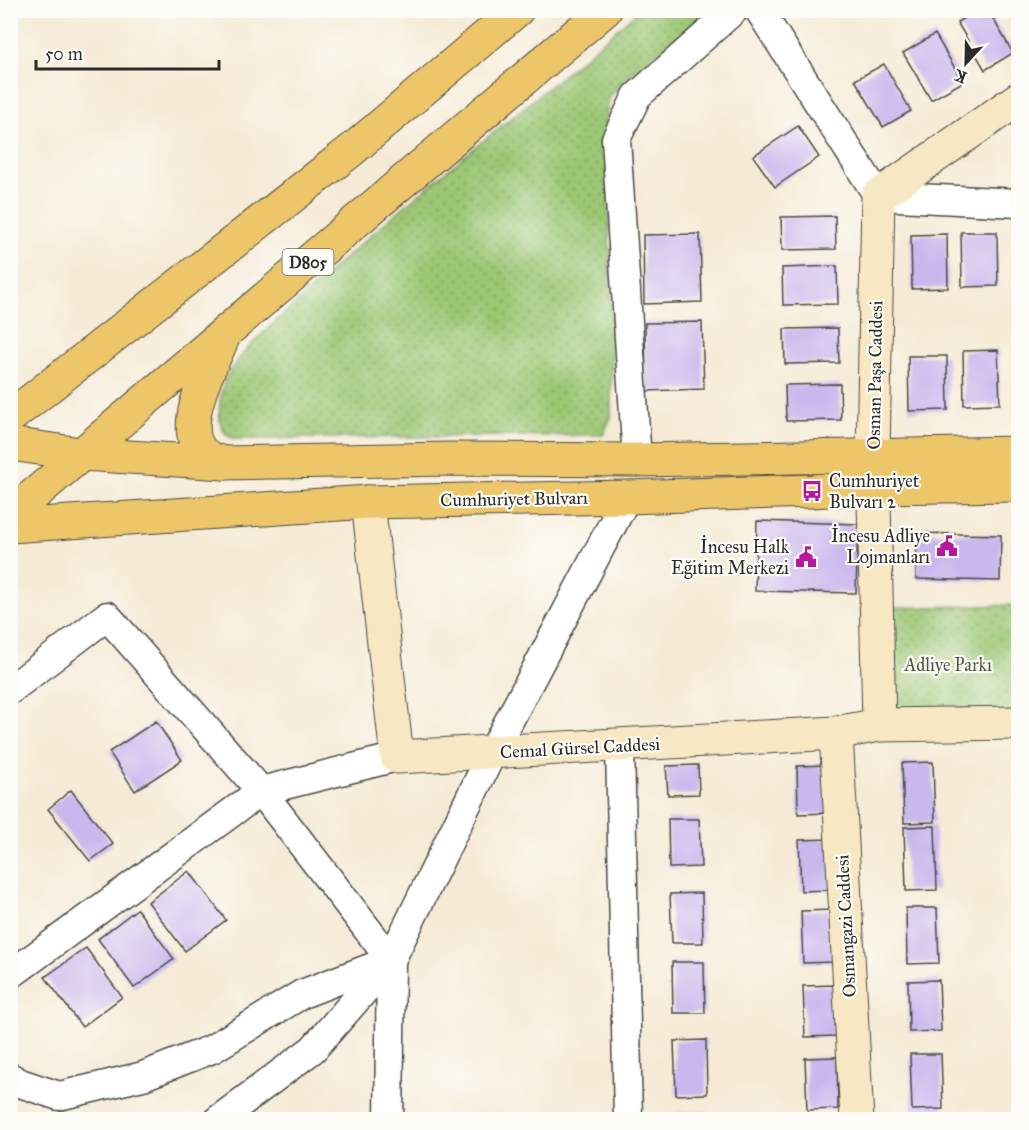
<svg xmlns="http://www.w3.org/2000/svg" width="1029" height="1130" viewBox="0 0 1029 1130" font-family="'IM FELL Great Primer',serif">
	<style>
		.park { fill: url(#park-dots); stroke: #637950; stroke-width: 1.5 }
		.building { fill: #cab7ed }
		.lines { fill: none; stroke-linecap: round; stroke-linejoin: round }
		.street-casing { stroke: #494844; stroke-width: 31 }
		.secondary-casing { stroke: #494844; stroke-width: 35 }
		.primary-casing { stroke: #494844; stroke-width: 35 }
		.highway-casing { stroke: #494844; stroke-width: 35 }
		.street { stroke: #fff; stroke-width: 28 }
		.secondary { stroke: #f7e8c3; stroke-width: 33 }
		.primary { stroke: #ecc669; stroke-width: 33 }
		.highway { stroke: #ecc669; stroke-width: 33 }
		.labels { text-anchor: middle; stroke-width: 4.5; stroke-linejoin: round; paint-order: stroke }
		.shield { fill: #fdfcf7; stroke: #6a6a68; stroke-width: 1.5 }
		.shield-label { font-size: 16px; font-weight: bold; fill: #2b2b2b }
		.street-label { font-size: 18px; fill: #2b2b2b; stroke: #fdfcf7 }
		.poi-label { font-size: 18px; fill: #2b2b2b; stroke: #fdfcf7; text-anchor: end }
		.park-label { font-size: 18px; fill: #4d5a41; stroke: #fdfcf7 }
	</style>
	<defs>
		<pattern id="park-dots" width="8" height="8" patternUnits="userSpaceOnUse" patternTransform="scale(1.5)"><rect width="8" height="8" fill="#9bc774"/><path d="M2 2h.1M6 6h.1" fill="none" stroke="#7fa25f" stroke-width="1.8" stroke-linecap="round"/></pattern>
	</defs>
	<rect width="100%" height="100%" fill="#fdfcf7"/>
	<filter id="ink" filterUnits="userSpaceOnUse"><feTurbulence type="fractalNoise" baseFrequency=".0167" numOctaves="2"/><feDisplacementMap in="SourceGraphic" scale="12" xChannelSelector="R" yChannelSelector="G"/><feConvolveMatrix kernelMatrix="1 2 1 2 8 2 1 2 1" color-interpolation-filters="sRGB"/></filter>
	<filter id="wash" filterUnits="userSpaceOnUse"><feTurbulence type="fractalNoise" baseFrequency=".008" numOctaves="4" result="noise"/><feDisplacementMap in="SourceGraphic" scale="24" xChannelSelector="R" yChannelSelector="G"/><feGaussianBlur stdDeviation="1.35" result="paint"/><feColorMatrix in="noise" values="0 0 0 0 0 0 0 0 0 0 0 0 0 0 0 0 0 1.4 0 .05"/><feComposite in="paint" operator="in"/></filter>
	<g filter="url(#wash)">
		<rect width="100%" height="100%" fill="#f5ead5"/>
		<g class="park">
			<path d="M638 11H707L625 80 610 96 606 120 612 335 611 417 603 435 237 439C234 438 231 437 228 436 214 425 220 389 227 376 246 344 283 316 309 291 414 192 531 106 638 11Z"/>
			<polygon points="1018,605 1018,723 879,725 877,608"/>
		</g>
		<g id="blocks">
			<g class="building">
				<polygon points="978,10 988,10 1013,53 985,70 957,22"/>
				<polygon points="935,34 963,82 931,100 903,53"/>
				<polygon points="884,64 911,111 883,127 855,80"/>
				<polygon points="798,126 819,157 775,187 753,156"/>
				<polygon points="835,216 836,249 782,250 781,217"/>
				<polygon points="961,232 997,232 998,286 962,287"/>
				<polygon points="700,234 702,302 644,304 643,235"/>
				<polygon points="947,234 948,288 912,289 911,235"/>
				<polygon points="837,266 838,304 783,305 782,268"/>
				<polygon points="702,322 704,389 646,391 645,323"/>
				<polygon points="838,328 839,363 785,364 784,329"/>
				<polygon points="998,350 1000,404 964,405 963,351"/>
				<polygon points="908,356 947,356 948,410 909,411"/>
				<polygon points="840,384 841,420 786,421 785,385"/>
				<polygon points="757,521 858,524 856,593 755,591"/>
				<polygon points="917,533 1001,535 1000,581 916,579"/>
				<polygon points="156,721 182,760 135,791 109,752"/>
				<polygon points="933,762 935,822 904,823 902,763"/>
				<polygon points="698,765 699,794 668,795 666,766"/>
				<polygon points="829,765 830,813 798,814 797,766"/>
				<polygon points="71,790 113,844 90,861 48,809"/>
				<polygon points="668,819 699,819 701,867 669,868"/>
				<polygon points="935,826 937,890 906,891 904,827"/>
				<polygon points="831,839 832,890 801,891 799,840"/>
				<polygon points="189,871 226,920 185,951 148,902"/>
				<polygon points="702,893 703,943 672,943 670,894"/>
				<polygon points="906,908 937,908 939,963 907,964"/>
				<polygon points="137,909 174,959 134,988 98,939"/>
				<polygon points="833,910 834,962 803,963 801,911"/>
				<polygon points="86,948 122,997 82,1027 45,977"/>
				<polygon points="672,962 704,962 705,1013 673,1013"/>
				<polygon points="939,980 941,1031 909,1032 908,981"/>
				<polygon points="835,985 836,1036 805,1037 803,986"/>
				<polygon points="706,1040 707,1094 676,1095 674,1041"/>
				<polygon points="910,1054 941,1054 943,1109 912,1110"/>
				<polygon points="837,1057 838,1109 807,1110 805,1058"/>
				<polygon points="708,1112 708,1120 677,1120 676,1113"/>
			</g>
		</g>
	</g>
	<g filter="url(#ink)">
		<use href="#blocks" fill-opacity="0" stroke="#494844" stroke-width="1.5"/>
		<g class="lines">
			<defs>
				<g id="street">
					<polyline points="759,10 878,196 1018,203"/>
					<polyline points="637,460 616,139 637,96 734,10"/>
					<polyline points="10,690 107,616 261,791 391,960 302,994 212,1049 143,1076 59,1096 20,1083 10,1077"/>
					<polyline points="620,746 628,1120"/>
					<polyline points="10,975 261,791 397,757"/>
					<polyline points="218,1120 313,1049 391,960 492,753 627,497"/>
					<polyline points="389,1120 391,960"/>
				</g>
				<g id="secondary">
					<polyline points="368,502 397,757 836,733 879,725 1018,723"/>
					<polyline points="879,725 873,455 878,196 1018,99"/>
					<polyline points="836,733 857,1120"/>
				</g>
				<g id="primary">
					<path d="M225 333C211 368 161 452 225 463"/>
					<polyline points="81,454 225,463 450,459 637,460 1018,453"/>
					<polyline points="10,526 368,502 627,497 812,491 874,487 1018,485"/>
				</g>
				<g id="highway">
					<polyline points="10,417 353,149 517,10"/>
					<polyline points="10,444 81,454"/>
					<polyline points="10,515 605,10"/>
				</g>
			</defs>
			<use href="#street" class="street-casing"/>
			<use href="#secondary" class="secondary-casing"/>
			<use href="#primary" class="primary-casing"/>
			<use href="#highway" class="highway-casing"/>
			<use href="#street" class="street"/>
			<use href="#secondary" class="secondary"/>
			<use href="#primary" class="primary"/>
			<use href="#highway" class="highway"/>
		</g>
	</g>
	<defs>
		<symbol id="bus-bare" viewBox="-9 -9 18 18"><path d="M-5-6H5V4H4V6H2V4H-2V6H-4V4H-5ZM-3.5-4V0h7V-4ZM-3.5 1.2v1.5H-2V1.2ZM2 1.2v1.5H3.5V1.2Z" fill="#b5179e" stroke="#fdfcf7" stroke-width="2.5" paint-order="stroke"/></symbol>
		<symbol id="civic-bare" viewBox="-9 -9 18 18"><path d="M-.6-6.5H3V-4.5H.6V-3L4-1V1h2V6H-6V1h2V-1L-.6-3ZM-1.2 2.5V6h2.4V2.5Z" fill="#b5179e" stroke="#fdfcf7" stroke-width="2.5" paint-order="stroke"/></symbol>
	</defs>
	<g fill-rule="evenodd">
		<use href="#bus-bare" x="797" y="476" width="30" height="30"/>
		<use href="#civic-bare" x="932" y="531" width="30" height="30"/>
		<use href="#civic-bare" x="791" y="542" width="30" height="30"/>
	</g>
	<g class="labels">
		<rect class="shield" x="282.5" y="249" width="51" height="26" rx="4.5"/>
		<g class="shield-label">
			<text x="308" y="268">D805</text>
		</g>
		<g class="street-label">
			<text transform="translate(875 375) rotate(-89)" y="6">Osman Paşa Caddesi</text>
			<text transform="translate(514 499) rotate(-1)" y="6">Cumhuriyet Bulvarı</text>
			<text transform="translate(580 748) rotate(-3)" y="6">Cemal Gürsel Caddesi</text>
			<text transform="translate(846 926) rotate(-93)" y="6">Osmangazi Caddesi</text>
		</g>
		<g class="poi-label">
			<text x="829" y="487" text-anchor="start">Cumhuriyet<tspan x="829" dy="21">Bulvarı 2</tspan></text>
			<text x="930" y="542">İncesu Adliye<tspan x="930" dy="21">Lojmanları</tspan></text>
			<text x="789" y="553">İncesu Halk<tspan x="789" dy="21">Eğitim Merkezi</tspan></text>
		</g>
		<g class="park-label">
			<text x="948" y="671">Adliye Parkı</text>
		</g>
	</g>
	<rect width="1029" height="1130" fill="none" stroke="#fdfcf7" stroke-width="36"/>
	<g transform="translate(966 63) rotate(202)" stroke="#fdfcf7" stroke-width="4.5" paint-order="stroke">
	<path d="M0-4.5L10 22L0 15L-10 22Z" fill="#2b2b2b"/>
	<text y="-9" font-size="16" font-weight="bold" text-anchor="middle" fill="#2b2b2b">K</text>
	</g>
	<path d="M36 60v9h183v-9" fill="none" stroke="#2b2b2b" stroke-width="3"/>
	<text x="45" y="60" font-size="18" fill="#2b2b2b" stroke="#fdfcf7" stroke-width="4.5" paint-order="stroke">50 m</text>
</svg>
